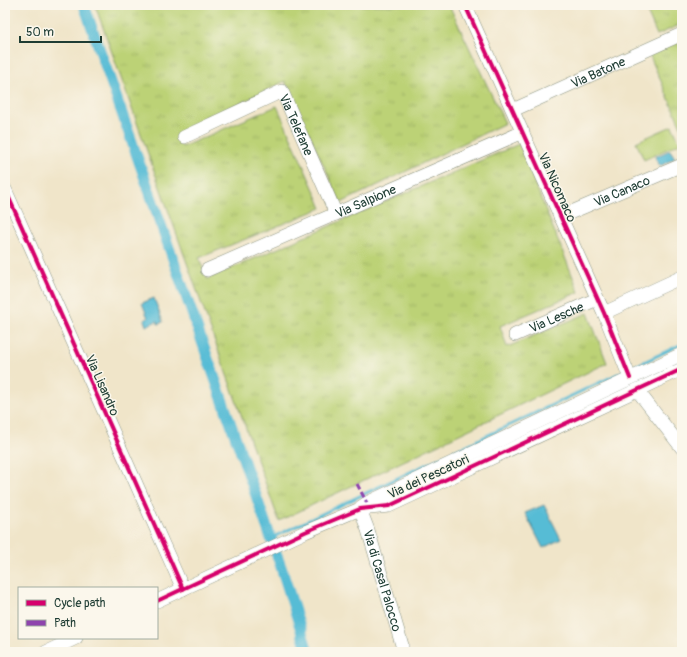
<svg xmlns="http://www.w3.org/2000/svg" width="687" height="657" viewBox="0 0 687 657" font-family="Pangolin,sans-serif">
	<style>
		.grass { fill: url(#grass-tufts); stroke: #6e8855 }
		.park { fill: #bcd276; stroke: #6e8855 }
		.water { fill: #57bcd5; stroke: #3b7c84 }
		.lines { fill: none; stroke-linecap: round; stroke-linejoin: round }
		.stream { stroke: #57bcd5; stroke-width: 3 }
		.canal { stroke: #57bcd5; stroke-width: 11 }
		.minor-casing { stroke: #88917e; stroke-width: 14 }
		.minor { stroke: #fff; stroke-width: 13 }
		.quiet { stroke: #8e44ad; stroke-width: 3; stroke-dasharray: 6 3; stroke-linecap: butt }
		.cycleway-casing { stroke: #fbf7ec; stroke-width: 6 }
		.cycleway { stroke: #d6006c; stroke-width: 4 }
		.labels { text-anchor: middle; stroke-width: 3; stroke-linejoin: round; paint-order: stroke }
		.street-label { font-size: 13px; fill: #1f3d34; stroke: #fbf7ec }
	</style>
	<defs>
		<pattern id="grass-tufts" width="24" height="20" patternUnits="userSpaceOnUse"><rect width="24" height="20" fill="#bcd276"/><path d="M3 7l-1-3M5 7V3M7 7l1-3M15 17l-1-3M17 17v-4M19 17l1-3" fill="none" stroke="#a1b567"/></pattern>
	</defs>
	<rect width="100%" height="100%" fill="#fbf7ec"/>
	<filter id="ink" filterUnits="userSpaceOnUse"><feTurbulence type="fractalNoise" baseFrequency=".025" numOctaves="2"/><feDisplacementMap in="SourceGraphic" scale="8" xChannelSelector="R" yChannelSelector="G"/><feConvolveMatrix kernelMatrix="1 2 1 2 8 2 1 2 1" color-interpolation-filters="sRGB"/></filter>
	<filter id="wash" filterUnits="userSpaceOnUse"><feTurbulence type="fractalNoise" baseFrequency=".012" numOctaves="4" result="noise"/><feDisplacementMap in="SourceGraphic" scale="16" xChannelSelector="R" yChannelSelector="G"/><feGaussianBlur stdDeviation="0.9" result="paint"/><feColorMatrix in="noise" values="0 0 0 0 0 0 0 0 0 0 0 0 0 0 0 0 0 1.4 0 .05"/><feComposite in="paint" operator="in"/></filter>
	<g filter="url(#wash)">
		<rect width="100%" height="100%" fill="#f0e5c9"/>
		<g class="grass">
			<polygon points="95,5 449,5 505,123 341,203 285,81 177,135 182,147 277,106 322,208 199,258 207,279 519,144 579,292 500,326 507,347 588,313 607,363 279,521"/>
			<polygon points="644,5 682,5 682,24 657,35"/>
			<polygon points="682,40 682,129 649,54"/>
		</g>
		<polygon class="park" points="672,126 680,143 644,160 636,142"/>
		<g class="water">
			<polygon points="670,150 675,158 660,166 655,157"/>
			<polygon points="154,298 163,322 158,324 157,321 146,326 144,320 148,318 142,303"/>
			<polygon points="544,505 561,539 543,548 525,513"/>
		</g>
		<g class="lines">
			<g class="stream">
				<polyline points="629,369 682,344"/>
				<polyline points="271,538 624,371"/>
			</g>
			<polyline class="canal" points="84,5 281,567 308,652"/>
		</g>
	</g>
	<g filter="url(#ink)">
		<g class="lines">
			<defs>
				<g id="minor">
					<polyline points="465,5 604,313 630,378"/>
					<path id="s1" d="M513 110 682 34"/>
					<path id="s2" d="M184 137 282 91 336 214"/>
					<polyline points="5,189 183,589"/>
					<path id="s3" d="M560 217 682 165"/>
					<path id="s4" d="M207 270 523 132"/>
					<polyline points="604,313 682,277"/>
					<path id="s5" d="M515 335 597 299"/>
					<polyline points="637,390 682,448"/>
					<polyline points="361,507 367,503 682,354"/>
					<path id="s6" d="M360 509 368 530 402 645V652"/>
					<polyline points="157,601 305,532 360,509 389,506 682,369"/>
					<polyline points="46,652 76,638"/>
				</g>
			</defs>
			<use href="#minor" class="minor-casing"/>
			<use href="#minor" class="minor"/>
			<polyline class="quiet" points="357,484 367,503"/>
			<defs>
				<g id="cycleway">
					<polyline points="465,5 604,313 630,378"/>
					<polyline points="5,189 183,589"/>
					<polyline points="157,601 305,532 360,509 389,506 682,369"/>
				</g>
			</defs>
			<use href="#cycleway" class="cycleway-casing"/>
			<use href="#cycleway" class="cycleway"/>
		</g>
	</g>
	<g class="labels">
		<g class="street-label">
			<text dy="5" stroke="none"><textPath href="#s1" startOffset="93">Via Batone</textPath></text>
			<text dy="5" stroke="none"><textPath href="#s2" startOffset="145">Via Telefane</textPath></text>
			<text transform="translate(558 187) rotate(66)" y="5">Via Nicomaco</text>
			<text dy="5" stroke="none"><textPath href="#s3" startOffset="67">Via Canaco</textPath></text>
			<text dy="5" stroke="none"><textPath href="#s4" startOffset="173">Via Salpione</textPath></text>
			<text dy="5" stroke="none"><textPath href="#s5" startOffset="45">Via Lesche</textPath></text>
			<text transform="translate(103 385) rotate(66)" y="5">Via Lisandro</text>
			<text transform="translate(428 476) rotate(-25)" y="5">Via dei Pescatori</text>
			<text dy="5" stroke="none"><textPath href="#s6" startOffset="75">Via di Casal Palocco</textPath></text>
		</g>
	</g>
	<rect width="687" height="657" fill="none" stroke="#fbf7ec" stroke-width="20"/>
	<rect x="18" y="587" width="140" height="52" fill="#fbf7ec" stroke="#a3ada2"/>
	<rect x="26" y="600" width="20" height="6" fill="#d6006c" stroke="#a3ada2"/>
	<text x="54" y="607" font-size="12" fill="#1f3d34">Cycle path</text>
	<rect x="26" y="620" width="20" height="6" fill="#8e44ad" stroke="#a3ada2"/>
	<text x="54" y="627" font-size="12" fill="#1f3d34">Path</text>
	<path d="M20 36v6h81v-6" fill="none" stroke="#1f3d34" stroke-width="2"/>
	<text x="26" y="36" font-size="12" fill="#1f3d34" stroke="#fbf7ec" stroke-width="3" paint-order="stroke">50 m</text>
</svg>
